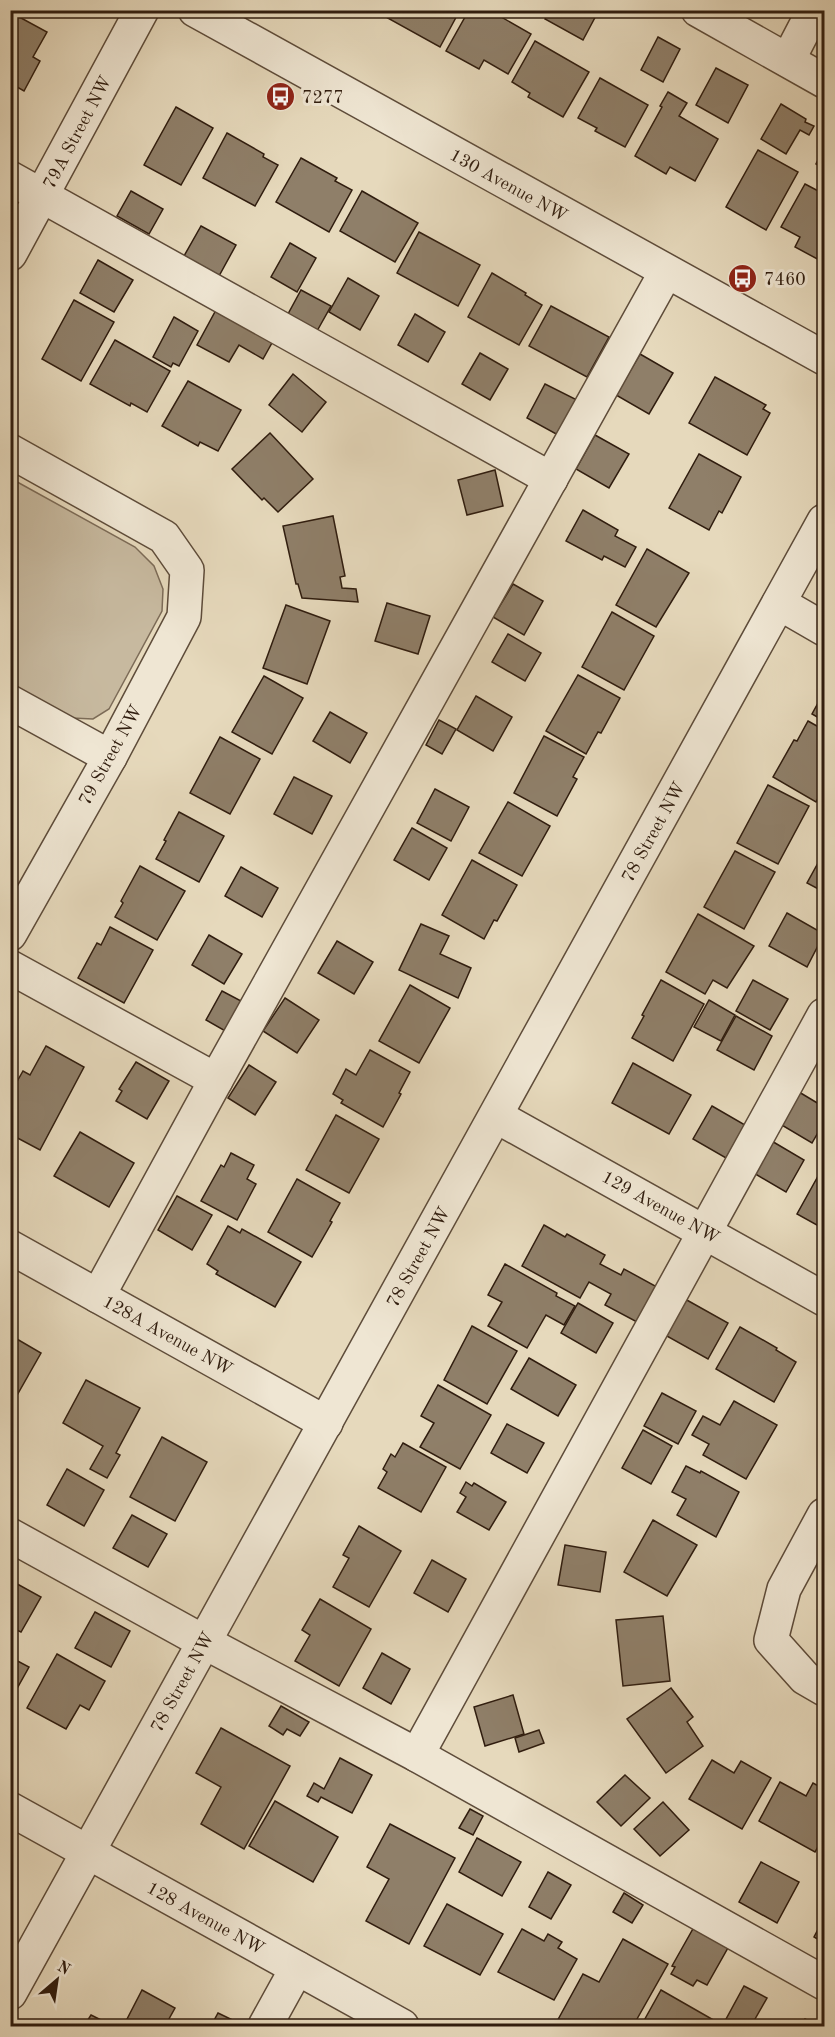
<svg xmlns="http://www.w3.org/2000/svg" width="835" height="2037" viewBox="0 0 835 2037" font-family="'Old Standard TT',serif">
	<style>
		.green { fill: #c7b99f; stroke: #7c6b57; stroke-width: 1.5 }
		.building { fill: #8f7f69; stroke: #301d0f; stroke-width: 1.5 }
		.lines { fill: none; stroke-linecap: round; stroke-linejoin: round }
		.minor-casing { stroke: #5e4c3a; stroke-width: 36 }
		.minor { stroke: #efe6d3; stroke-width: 33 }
		.labels { text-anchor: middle; stroke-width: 6; stroke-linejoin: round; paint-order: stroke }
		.poi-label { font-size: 18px; fill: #301d0f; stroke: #efe6d3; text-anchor: start }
		.street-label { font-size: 18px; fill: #301d0f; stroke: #efe6d3 }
	</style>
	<rect width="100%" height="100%" fill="#e6d9bc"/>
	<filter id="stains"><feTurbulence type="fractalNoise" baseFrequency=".00333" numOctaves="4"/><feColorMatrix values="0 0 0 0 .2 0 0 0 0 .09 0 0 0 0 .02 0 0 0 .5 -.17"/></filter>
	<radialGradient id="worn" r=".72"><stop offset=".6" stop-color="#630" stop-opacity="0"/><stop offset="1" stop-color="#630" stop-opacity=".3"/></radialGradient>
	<polygon class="green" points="10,478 135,547 154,566 163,589 162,611 109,709 93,719 72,718 11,684"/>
	<g class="building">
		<polygon points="387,10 460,10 440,47 384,16"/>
		<polygon points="469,10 489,10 531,34 508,74 484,60 479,69 446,51"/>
		<polygon points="550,10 599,10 583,40 545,19"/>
		<polygon points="10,12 47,32 33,57 40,61 24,91 10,83"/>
		<polygon points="658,37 680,49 663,82 641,70"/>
		<polygon points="535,41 589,72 563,117 528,97 530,93 512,82"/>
		<polygon points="716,68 748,85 728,123 696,105"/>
		<polygon points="600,78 648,105 625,147 595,131 597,128 578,118"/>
		<polygon points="668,92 687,103 679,116 718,139 695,181 670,167 666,174 635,156 662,107 660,106"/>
		<polygon points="781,104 806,119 805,122 814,126 809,135 800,130 786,154 761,139"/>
		<polygon points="176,107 213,128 181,185 144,165"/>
		<polygon points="227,133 264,154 263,157 278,165 255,206 203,178"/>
		<polygon points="824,147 824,169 816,164"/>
		<polygon points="758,150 798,172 766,230 726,207"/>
		<polygon points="301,158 337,178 335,181 352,190 329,232 276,202"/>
		<polygon points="805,184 824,194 823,262 795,247 800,237 781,227"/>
		<polygon points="131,191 163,209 149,234 117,216"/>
		<polygon points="362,191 418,223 395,262 340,231"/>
		<polygon points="201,226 236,245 219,276 184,256"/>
		<polygon points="419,232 480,265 458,306 397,273"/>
		<polygon points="290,243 316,258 297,292 271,277"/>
		<polygon points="98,260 133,280 114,312 80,293"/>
		<polygon points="492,273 526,293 525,295 542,305 519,345 468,317"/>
		<polygon points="348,278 379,296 360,330 329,312"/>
		<polygon points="301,290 331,306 317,331 288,314"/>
		<polygon points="74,300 114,322 81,381 42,359"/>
		<polygon points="551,306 609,337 587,377 529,346"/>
		<polygon points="216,310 273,341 263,359 239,345 229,362 197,345"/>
		<polygon points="415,314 445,332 428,362 398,345"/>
		<polygon points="174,317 198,331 179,366 173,363 171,367 153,357"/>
		<polygon points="115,340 170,371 147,412 131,403 130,406 90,384"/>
		<polygon points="480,353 508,369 490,400 462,384"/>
		<polygon points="640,354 673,373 649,414 616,395"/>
		<polygon points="293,374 326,402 302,432 269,405"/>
		<polygon points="715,377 766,405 763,409 770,413 747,455 689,423"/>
		<polygon points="188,381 241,410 218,451 200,442 198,446 162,426"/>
		<polygon points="545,384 577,400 558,435 527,418"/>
		<polygon points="270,433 313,479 278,512 264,498 262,500 232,469"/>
		<polygon points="595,435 629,454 609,488 576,469"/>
		<polygon points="699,454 741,477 722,513 719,511 709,530 669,508"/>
		<polygon points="495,470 503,506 467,515 458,480"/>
		<polygon points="583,510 618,530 615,536 636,547 625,567 604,556 602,560 566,541"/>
		<polygon points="333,516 345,576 340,577 342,588 356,589 358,602 302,598 298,584 296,584 283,526"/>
		<polygon points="647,549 689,573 656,627 616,605"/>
		<polygon points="513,584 543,601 524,635 493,617"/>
		<polygon points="387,603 430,616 418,654 375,641"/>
		<polygon points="286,605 330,621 307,684 263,668"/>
		<polygon points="612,612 654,636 624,690 582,667"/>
		<polygon points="508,634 541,653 525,681 492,662"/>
		<polygon points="578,675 620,698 601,733 598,732 586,754 546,731"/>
		<polygon points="264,676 303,698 272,754 232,732"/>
		<polygon points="824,692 824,721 812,714"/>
		<polygon points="476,696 512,717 493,751 457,730"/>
		<polygon points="330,712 367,733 350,763 313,741"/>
		<polygon points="439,720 456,729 442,754 426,745"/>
		<polygon points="808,721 824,730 824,786 816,802 773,777 794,740 797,741"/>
		<polygon points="544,736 584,757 573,777 577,779 557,816 514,793"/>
		<polygon points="220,737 260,759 230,814 190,793"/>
		<polygon points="294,777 332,796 312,834 274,814"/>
		<polygon points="768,785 809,806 778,864 737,843"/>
		<polygon points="435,789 469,807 451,841 417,823"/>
		<polygon points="508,802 550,826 522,876 479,853"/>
		<polygon points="179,812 224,836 199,882 156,859 166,841 164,840"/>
		<polygon points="412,828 447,848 429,880 394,860"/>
		<polygon points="735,851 775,872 744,929 704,907"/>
		<polygon points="824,852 824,892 807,883"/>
		<polygon points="472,860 517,885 497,921 494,920 484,939 442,915"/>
		<polygon points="140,866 185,891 157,940 115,917 123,903 121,901"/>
		<polygon points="241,867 278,888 262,917 225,896"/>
		<polygon points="787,913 824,934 807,967 769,946"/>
		<polygon points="698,914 754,946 727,988 713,980 705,994 666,972"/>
		<polygon points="421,924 449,936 440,954 471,968 458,998 399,970"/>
		<polygon points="110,927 153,950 124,1003 78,978 97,943 101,945"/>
		<polygon points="209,935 242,954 224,984 192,965"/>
		<polygon points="337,941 373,962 354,994 318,973"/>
		<polygon points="661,980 704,1004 673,1061 632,1038 644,1016 642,1015"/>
		<polygon points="753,980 788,999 770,1030 736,1011"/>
		<polygon points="410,985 450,1008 419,1063 379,1041"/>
		<polygon points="222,991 243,1002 227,1032 206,1020"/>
		<polygon points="285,998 319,1020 297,1053 263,1031"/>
		<polygon points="709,1000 735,1015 721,1041 694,1027"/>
		<polygon points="736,1016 772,1036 754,1070 717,1050"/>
		<polygon points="46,1046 84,1067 40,1150 10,1134 10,1094 23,1071 30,1075"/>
		<polygon points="370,1050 410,1072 399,1093 401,1094 383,1127 341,1103 343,1100 333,1094 346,1069 356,1075"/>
		<polygon points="136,1062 169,1081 147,1119 116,1101 122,1091 119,1089"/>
		<polygon points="633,1063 691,1095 669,1134 612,1103"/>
		<polygon points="249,1065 276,1082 255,1115 228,1098"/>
		<polygon points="799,1092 824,1107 824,1122 812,1143 780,1124"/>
		<polygon points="712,1106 745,1125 726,1158 693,1139"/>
		<polygon points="336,1115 379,1139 349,1193 306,1170"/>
		<polygon points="80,1132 134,1163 109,1207 54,1176"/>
		<polygon points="770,1140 804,1160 786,1192 752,1172"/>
		<polygon points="231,1153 254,1165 247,1179 256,1184 237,1220 201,1201 221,1165 224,1167"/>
		<polygon points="822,1169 824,1170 824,1229 797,1214"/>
		<polygon points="297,1179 340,1203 330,1221 332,1222 312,1257 268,1232"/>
		<polygon points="177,1196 212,1215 192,1250 158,1230"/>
		<polygon points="544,1225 565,1237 567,1234 605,1255 600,1264 621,1275 624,1269 657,1287 637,1322 605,1305 611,1294 589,1282 580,1298 522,1266"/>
		<polygon points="228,1226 240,1233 242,1229 301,1262 275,1307 216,1274 218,1271 207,1264"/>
		<polygon points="505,1264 557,1293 556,1296 575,1306 564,1325 546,1315 527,1348 488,1326 502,1302 488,1295"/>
		<polygon points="685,1299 728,1323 708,1359 665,1335"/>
		<polygon points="578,1303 613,1323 596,1353 561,1333"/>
		<polygon points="472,1326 517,1351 487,1404 444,1380"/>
		<polygon points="740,1327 777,1348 776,1350 796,1362 774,1402 716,1369"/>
		<polygon points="10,1335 41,1353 16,1397 10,1394"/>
		<polygon points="529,1358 576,1385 558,1416 511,1389"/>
		<polygon points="86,1380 140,1408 116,1453 120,1455 107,1478 90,1469 103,1446 63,1423"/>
		<polygon points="438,1385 491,1415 460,1469 420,1447 434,1423 421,1416"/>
		<polygon points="662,1393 696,1411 678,1444 644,1426"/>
		<polygon points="734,1401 777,1425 746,1479 703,1455 709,1444 692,1435 703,1416 720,1425"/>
		<polygon points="507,1424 544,1443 527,1473 491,1453"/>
		<polygon points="643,1430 672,1446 651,1484 622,1468"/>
		<polygon points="162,1437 207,1462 175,1521 130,1497"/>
		<polygon points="403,1443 446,1467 421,1512 378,1488 387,1472 383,1469 391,1454 395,1457"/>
		<polygon points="686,1466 700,1473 701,1471 739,1492 716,1537 677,1515 686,1499 672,1492"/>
		<polygon points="67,1469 104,1490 84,1526 47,1505"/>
		<polygon points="466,1482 472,1486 474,1483 506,1502 489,1530 457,1512 466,1497 460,1493"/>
		<polygon points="132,1515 167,1534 148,1567 113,1548"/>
		<polygon points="653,1520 697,1545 667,1596 624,1572"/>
		<polygon points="359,1526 401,1551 369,1607 333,1587 349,1558 343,1555"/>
		<polygon points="565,1545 606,1552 600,1592 558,1585"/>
		<polygon points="432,1560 466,1579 448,1612 414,1593"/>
		<polygon points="10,1580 41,1597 21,1632 10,1627"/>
		<polygon points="320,1599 371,1629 339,1686 295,1661 310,1635 302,1630"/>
		<polygon points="95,1612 130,1631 111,1667 75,1648"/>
		<polygon points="663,1616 670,1681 623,1686 616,1620"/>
		<polygon points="382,1653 410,1669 391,1704 363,1688"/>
		<polygon points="57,1654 105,1681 89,1710 80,1705 66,1729 27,1708"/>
		<polygon points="10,1657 29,1667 10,1701"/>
		<polygon points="671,1688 693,1717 687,1722 703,1746 666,1773 627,1719"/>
		<polygon points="513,1695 524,1734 485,1746 474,1707"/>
		<polygon points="281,1706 309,1722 300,1736 287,1729 283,1735 269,1726"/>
		<polygon points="221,1728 290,1766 244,1849 201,1824 221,1787 196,1773"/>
		<polygon points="539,1730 544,1743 519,1752 515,1738"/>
		<polygon points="340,1758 372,1775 352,1813 321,1797 318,1802 307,1796 314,1783 324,1789"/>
		<polygon points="712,1760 734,1773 741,1761 771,1778 742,1829 689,1799"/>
		<polygon points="625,1775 650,1798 621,1826 597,1802"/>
		<polygon points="780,1782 806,1796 813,1783 824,1789 824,1836 815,1852 759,1821"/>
		<polygon points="275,1801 338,1837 313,1882 249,1846"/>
		<polygon points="663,1802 689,1830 660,1856 634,1829"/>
		<polygon points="470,1809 483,1816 473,1835 459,1828"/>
		<polygon points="390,1824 455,1858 409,1944 366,1921 389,1879 367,1867"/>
		<polygon points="477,1838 521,1862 502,1896 459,1872"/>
		<polygon points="761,1862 799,1882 777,1923 739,1902"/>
		<polygon points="548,1872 571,1885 551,1919 529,1907"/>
		<polygon points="624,1893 643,1905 632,1923 613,1912"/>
		<polygon points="447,1904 503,1934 480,1975 424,1946"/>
		<polygon points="824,1918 824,1943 814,1937"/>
		<polygon points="694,1927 729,1946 707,1985 697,1980 693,1986 671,1974 675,1967 672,1966"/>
		<polygon points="522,1929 544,1941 548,1934 562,1942 558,1948 577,1959 554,2000 498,1972"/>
		<polygon points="623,1939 668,1964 633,2026 555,2025 583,1974 599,1982"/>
		<polygon points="744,1986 767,1998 751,2026 735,2026 725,2021"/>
		<polygon points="142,1990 175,2008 165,2026 131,2026 125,2023"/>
		<polygon points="661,1990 717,2022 714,2026 641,2026"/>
		<polygon points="218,2013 241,2024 240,2026 211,2026"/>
		<polygon points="91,2015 113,2026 84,2026"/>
		<polygon points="805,2019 818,2026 801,2026"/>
	</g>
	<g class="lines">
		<defs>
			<g id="minor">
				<polyline points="195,10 824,358"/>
				<polyline points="698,10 824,81"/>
				<polyline points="788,60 814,10"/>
				<polyline points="10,178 551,479"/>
				<polyline points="10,254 142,10"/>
				<polyline points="10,451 164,537 187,570 184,617 110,757 10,934"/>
				<polyline points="779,603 824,629"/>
				<polyline points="10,702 110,757"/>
				<polyline points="10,967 216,1080"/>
				<polyline points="496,1116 824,1299"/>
				<polyline points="10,1247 326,1423"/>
				<polyline points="98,1296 216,1080 666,272"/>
				<polyline points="824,1515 784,1589 771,1640 805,1678 824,1689"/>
				<polyline points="10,1535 204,1642 417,1755 824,1983"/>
				<polyline points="417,1755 824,1015"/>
				<polyline points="10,1809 402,2026"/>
				<polyline points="10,1993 824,521"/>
				<polyline points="265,2026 297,1968"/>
			</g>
		</defs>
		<use href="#minor" class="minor-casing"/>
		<use href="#minor" class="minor"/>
	</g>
	<defs>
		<symbol id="bus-disc" viewBox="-11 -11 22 22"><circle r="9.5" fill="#8f2418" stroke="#efe6d3"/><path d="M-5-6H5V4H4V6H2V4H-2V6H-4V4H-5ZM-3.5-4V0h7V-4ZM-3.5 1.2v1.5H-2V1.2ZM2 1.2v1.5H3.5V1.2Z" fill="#fff"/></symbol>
	</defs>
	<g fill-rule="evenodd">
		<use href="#bus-disc" x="264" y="80" width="33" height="33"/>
		<use href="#bus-disc" x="726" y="262" width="33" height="33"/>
	</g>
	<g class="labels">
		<g class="poi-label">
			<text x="302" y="103">7277</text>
			<text x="764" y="285">7460</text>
		</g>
		<g class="street-label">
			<text transform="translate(77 132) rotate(-62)" y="6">79A Street NW</text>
			<text transform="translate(509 185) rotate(29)" y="6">130 Avenue NW</text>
			<text transform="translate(110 755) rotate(-61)" y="6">79 Street NW</text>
			<text transform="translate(653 832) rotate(-61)" y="6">78 Street NW</text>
			<text transform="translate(661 1207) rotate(29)" y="6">129 Avenue NW</text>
			<text transform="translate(418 1257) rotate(-61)" y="6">78 Street NW</text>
			<text transform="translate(168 1335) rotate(29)" y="6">128A Avenue NW</text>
			<text transform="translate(182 1682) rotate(-61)" y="6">78 Street NW</text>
			<text transform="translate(206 1918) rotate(29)" y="6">128 Avenue NW</text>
		</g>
	</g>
	<rect width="835" height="2037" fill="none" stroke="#e6d9bc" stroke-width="36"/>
	<rect x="12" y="12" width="811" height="2013" fill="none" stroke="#301d0f" stroke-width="3"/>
	<rect x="18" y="18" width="799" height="2001" fill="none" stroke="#301d0f" stroke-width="1.5"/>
	<g transform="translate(57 1980) rotate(29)" stroke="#efe6d3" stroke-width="4.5" paint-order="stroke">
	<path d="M0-4.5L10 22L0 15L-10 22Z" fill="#301d0f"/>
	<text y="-9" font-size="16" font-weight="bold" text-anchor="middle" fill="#301d0f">N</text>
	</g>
	<rect width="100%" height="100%" filter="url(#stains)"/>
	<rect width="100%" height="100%" fill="url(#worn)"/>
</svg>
